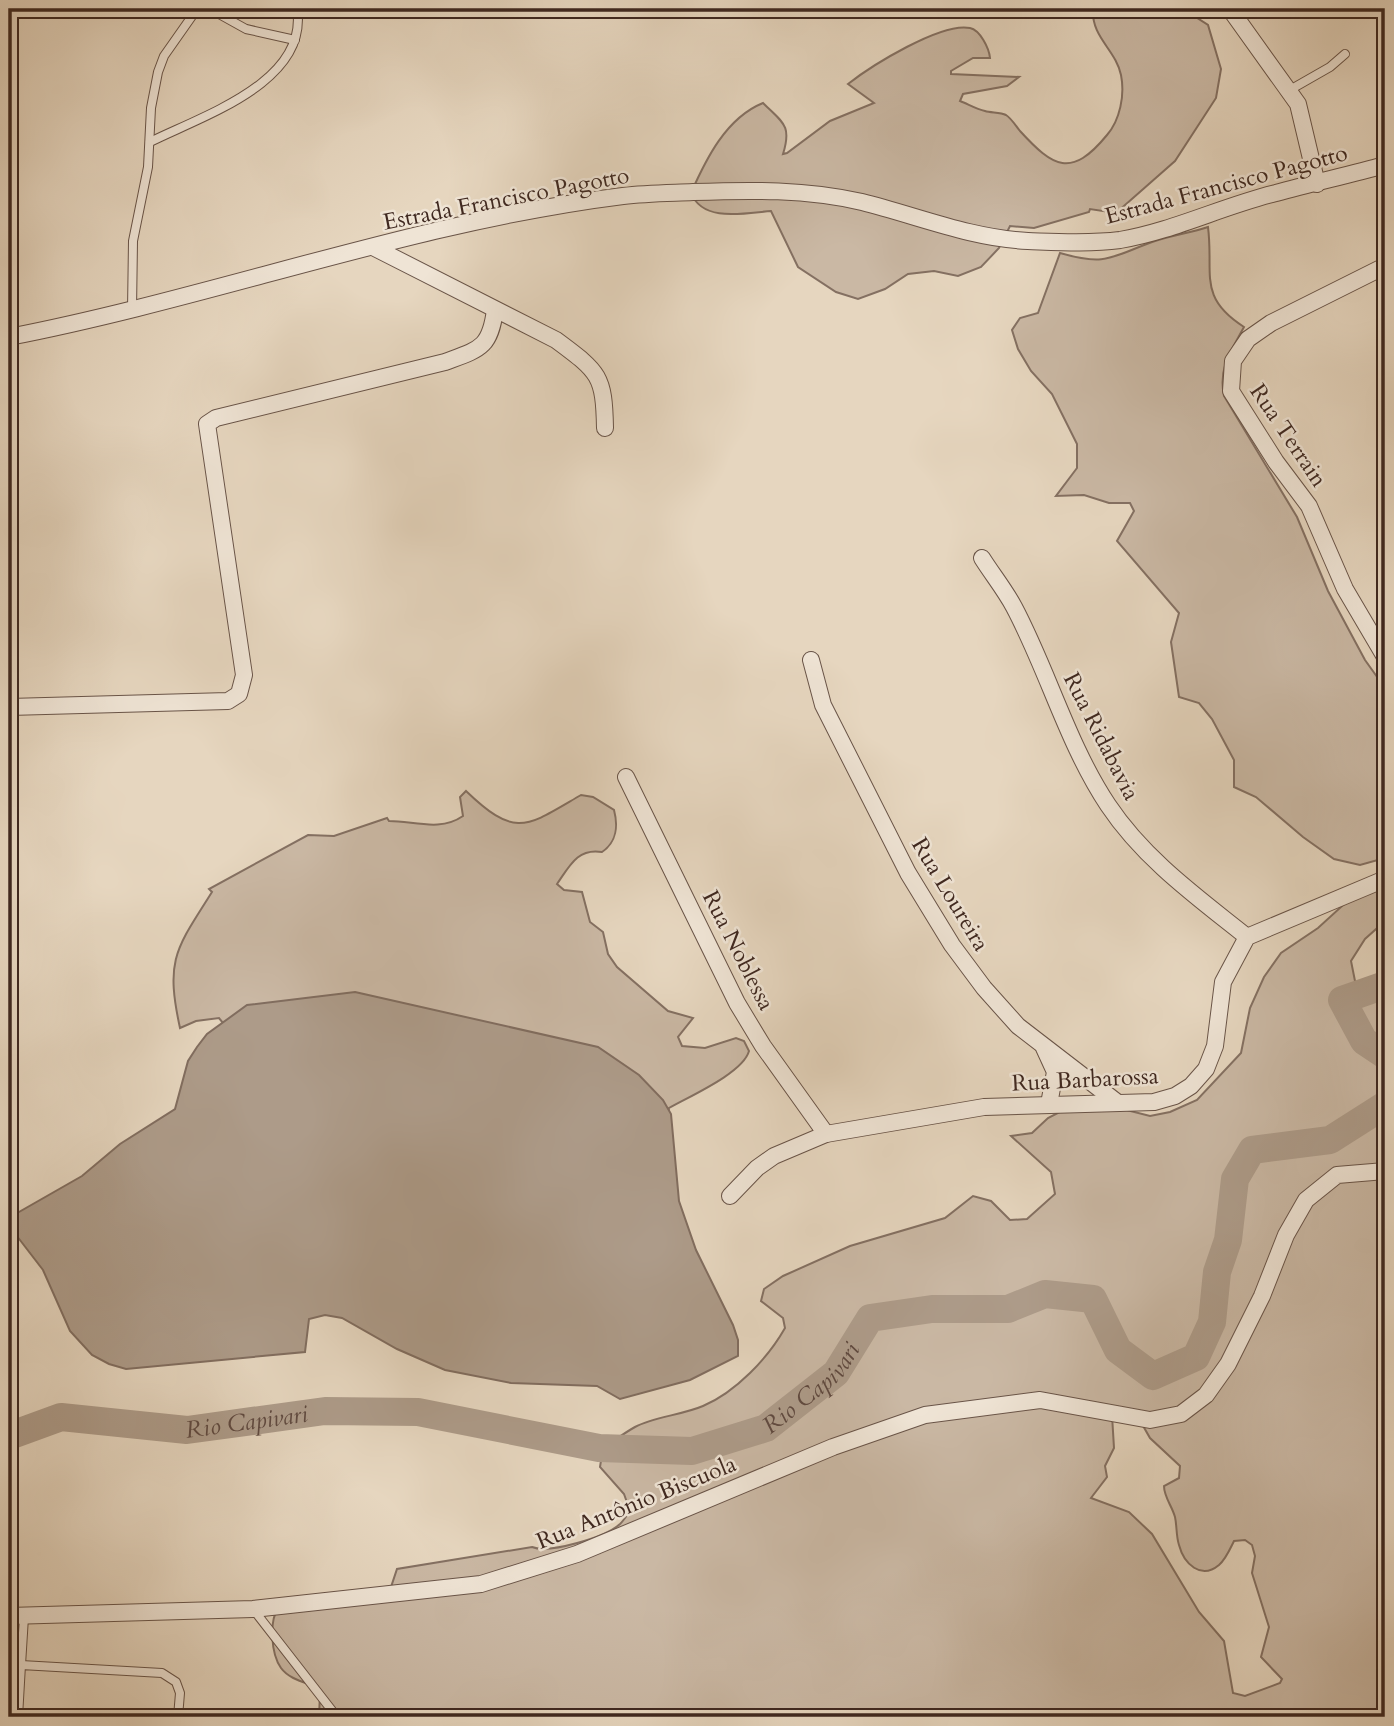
<svg xmlns="http://www.w3.org/2000/svg" width="1394" height="1726" viewBox="0 0 1394 1726" font-family="Cardo,serif">
	<style>
		.green { fill: #cab8a4; stroke: #847062; stroke-width: 2; fill-rule: evenodd }
		.water { fill: #ad9b89; stroke: #816d5f; stroke-width: 2 }
		.lines { fill: none; stroke-linecap: round; stroke-linejoin: round }
		.river { stroke: #ad9b89; stroke-width: 28 }
		.service-casing { stroke: #695448; stroke-width: 10 }
		.minor-casing { stroke: #695448; stroke-width: 18 }
		.service { stroke: #efe4d5; stroke-width: 8 }
		.minor { stroke: #efe4d5; stroke-width: 16 }
		.labels { text-anchor: middle; stroke-width: 5; stroke-linejoin: round; paint-order: stroke }
		.street-label { font-size: 23px; fill: #3f2820; stroke: #efe4d5 }
		.water-label { font-size: 24px; font-style: italic; fill: #604a40; stroke: #efe4d5 }
	</style>
	<rect width="100%" height="100%" fill="#e6d6bf"/>
	<filter id="stains"><feTurbulence type="fractalNoise" baseFrequency=".00286" numOctaves="4"/><feColorMatrix values="0 0 0 0 .2 0 0 0 0 .09 0 0 0 0 .02 0 0 0 .5 -.17"/></filter>
	<radialGradient id="worn" r=".72"><stop offset=".6" stop-color="#630" stop-opacity="0"/><stop offset="1" stop-color="#630" stop-opacity=".3"/></radialGradient>
	<g class="green">
		<path d="M1093 9H1183L1208 25 1221 69 1216 98 1175 161 1116 213 1090 209 1089 212 1034 228 1010 226 999 248 981 267 958 276 934 271 908 274 885 289 858 299 836 292 798 267 771 211C745 213 703 223 691 193 706 159 726 118 763 103 783 123 792 125 783 154L787 153 830 121 874 103 848 84C871 66 941 22 970 28 980 30 989 48 990 58H973L951 71V74L1019 77 1007 86 963 94 960 101C968 104 976 109 985 111 991 113 1000 112 1006 115 1011 118 1016 126 1020 131 1053 167 1071 179 1107 135 1120 120 1125 95 1121 75 1116 50 1091 37 1093 9Z"/>
		<path d="M1208 227C1214 274 1197 297 1244 327 1231 351 1218 368 1224 396L1297 517 1328 591 1365 660 1385 688V858L1360 865 1334 859 1303 837 1256 797 1234 787V760L1212 719 1199 703 1179 697 1171 642 1179 613 1117 541 1134 511 1130 503H1109L1084 495 1056 496 1077 468V444L1052 394 1031 371 1018 349 1012 330 1020 318 1038 313 1060 253C1108 267 1112 256 1155 241 1172 235 1191 233 1208 227Z"/>
		<path d="M466 791C516 839 526 827 581 795L593 797 614 810C618 825 617 842 602 852 578 848 570 865 557 884L564 890 582 892 590 922 603 932 608 954 617 967 668 1011 693 1018 678 1037 682 1046 705 1048 736 1038 744 1041 749 1051C743 1073 690 1096 669 1108L663 1142 232 1034 219 1018 196 1021 180 1028C165 959 176 949 212 892L209 889 308 835 334 836 387 818 389 821C414 821 440 832 463 816L460 797Z"/>
		<path d="M1385 879V921L1365 939 1351 961 1356 986 1377 995 1385 994V1717H319L320 1693 316 1687C304 1682 289 1679 281 1668 271 1654 269 1622 278 1608L388 1596 397 1569 532 1547C549 1554 606 1537 620 1524 624 1520 627 1515 630 1511L624 1494 600 1467 603 1448C614 1441 624 1433 635 1427 653 1417 682 1415 703 1406 736 1392 768 1358 785 1328L783 1318 761 1301 764 1289 783 1276 850 1246 945 1218 973 1196 991 1201 1010 1220 1027 1219 1055 1194 1051 1172 1011 1136 1032 1133 1048 1118 1077 1103 1091 1101 1150 1116 1170 1112 1197 1100 1241 1053 1250 1008 1264 977 1281 953 1318 928 1353 896ZM1112 1415 1138 1417 1150 1438 1180 1466 1179 1478 1164 1486C1164 1497 1172 1506 1175 1517 1177 1526 1176 1536 1179 1545 1184 1564 1201 1580 1219 1565 1226 1559 1230 1549 1234 1541L1245 1540 1252 1545 1255 1556 1252 1573 1269 1627 1261 1657 1282 1679 1280 1683 1245 1696 1233 1693 1224 1641 1199 1612 1152 1534 1129 1512 1091 1498 1107 1477 1105 1466 1114 1448Z"/>
	</g>
	<polygon class="water" points="355,992 598,1047 639,1075 663,1100 671,1114 679,1201 696,1250 733,1325 738,1340 738,1356 690,1380 620,1399 597,1386 511,1383 445,1370 397,1349 342,1318 325,1315 309,1319 305,1352 126,1369 109,1364 92,1355 70,1331 43,1270 13,1231 12,1216 82,1176 120,1144 175,1109 188,1061 197,1047 207,1034 247,1005"/>
	<g class="lines">
		<g class="river">
			<polyline points="1385,985 1342,1000 1364,1041 1385,1055"/>
			<path id="s1" d="M9 1436 61 1417 187 1430 325 1411 418 1412 599 1448 692 1451 766 1428 836 1373 870 1318 932 1309H1008L1045 1294 1093 1299 1118 1350 1153 1376 1196 1357 1212 1322 1217 1272 1228 1240 1235 1179 1252 1150 1330 1140 1385 1105"/>
		</g>
		<defs>
			<g id="service">
				<polyline points="210,9 246,29 295,40"/>
				<polyline points="1288,91 1330,67 1345,54"/>
				<path d="M150 142C202 116 309 82 297 9"/>
				<polyline points="132,310 133,241 148,167 151,108 158,72 164,56 197,9"/>
				<polyline points="253,1609 337,1717"/>
				<polyline points="21,1665 24,1617"/>
				<polyline points="18,1717 21,1665 162,1673 176,1682 180,1693 178,1717"/>
			</g>
			<g id="minor">
				<polyline points="1230,9 1298,104 1317,184"/>
				<path d="M373 247 556 340C599 372 604 375 605 428"/>
				<polyline points="1385,266 1271,323 1248,339 1233,361 1231,391 1276,462 1309,506 1345,589 1385,657"/>
				<path d="M9 337C215 297 414 222 623 196 646 193 670 193 693 192 751 190 806 189 862 202 918 216 970 238 1028 241 1057 242 1090 244 1120 240 1173 231 1223 206 1276 193 1312 183 1349 175 1385 165"/>
				<path d="M982 558C992 574 1005 590 1014 607 1048 671 1068 745 1108 805 1144 859 1197 897 1247 937"/>
				<polyline points="811,660 823,705 908,873 952,945 984,988 1018,1026 1118,1103"/>
				<path d="M9 707 228 701 239 694 244 675 207 424 216 418 445 362C480 349 490 348 495 310"/>
				<polyline points="626,777 737,1003 763,1046 826,1134"/>
				<polyline points="1044,1048 1055,1072 1049,1104"/>
				<polyline points="730,1196 757,1168 774,1156 826,1134 984,1107 1154,1102 1175,1096 1191,1086 1206,1069 1215,1046 1223,982 1247,937 1385,879"/>
				<polyline points="9,1616 253,1609 481,1584 577,1554 833,1447 925,1415 1040,1400 1150,1420 1181,1414 1206,1395 1228,1364 1262,1296 1286,1235 1306,1200 1337,1175 1385,1171"/>
			</g>
		</defs>
		<use href="#service" class="service-casing"/>
		<use href="#minor" class="minor-casing"/>
		<use href="#service" class="service"/>
		<use href="#minor" class="minor"/>
	</g>
	<g class="labels">
		<g class="street-label">
			<text transform="translate(1226 184) rotate(-15)" y="8">Estrada Francisco Pagotto</text>
			<text transform="translate(506 198) rotate(-11)" y="8">Estrada Francisco Pagotto</text>
			<text transform="translate(1289 435) rotate(56)" y="8">Rua Terrain</text>
			<text transform="translate(1102 736) rotate(63)" y="8">Rua Ridabavia</text>
			<text transform="translate(951 894) rotate(59)" y="8">Rua Loureira</text>
			<text transform="translate(739 950) rotate(63)" y="8">Rua Noblessa</text>
			<text transform="translate(1085 1079) rotate(-3)" y="8">Rua Barbarossa</text>
			<text transform="translate(636 1502) rotate(-22)" y="8">Rua Antônio Biscuola</text>
		</g>
		<g class="water-label">
			<text dy="8" stroke="none"><textPath href="#s1" startOffset="830">Rio Capivari</textPath></text>
			<text dy="8" stroke="none"><textPath href="#s1" startOffset="242">Rio Capivari</textPath></text>
		</g>
	</g>
	<rect width="1394" height="1726" fill="none" stroke="#e6d6bf" stroke-width="35"/>
	<rect x="10" y="10" width="1373" height="1705" fill="none" stroke="#3f2820" stroke-width="3.5"/>
	<rect x="18" y="18" width="1359" height="1691" fill="none" stroke="#3f2820" stroke-width="2"/>
	<rect width="100%" height="100%" filter="url(#stains)"/>
	<rect width="100%" height="100%" fill="url(#worn)"/>
</svg>
